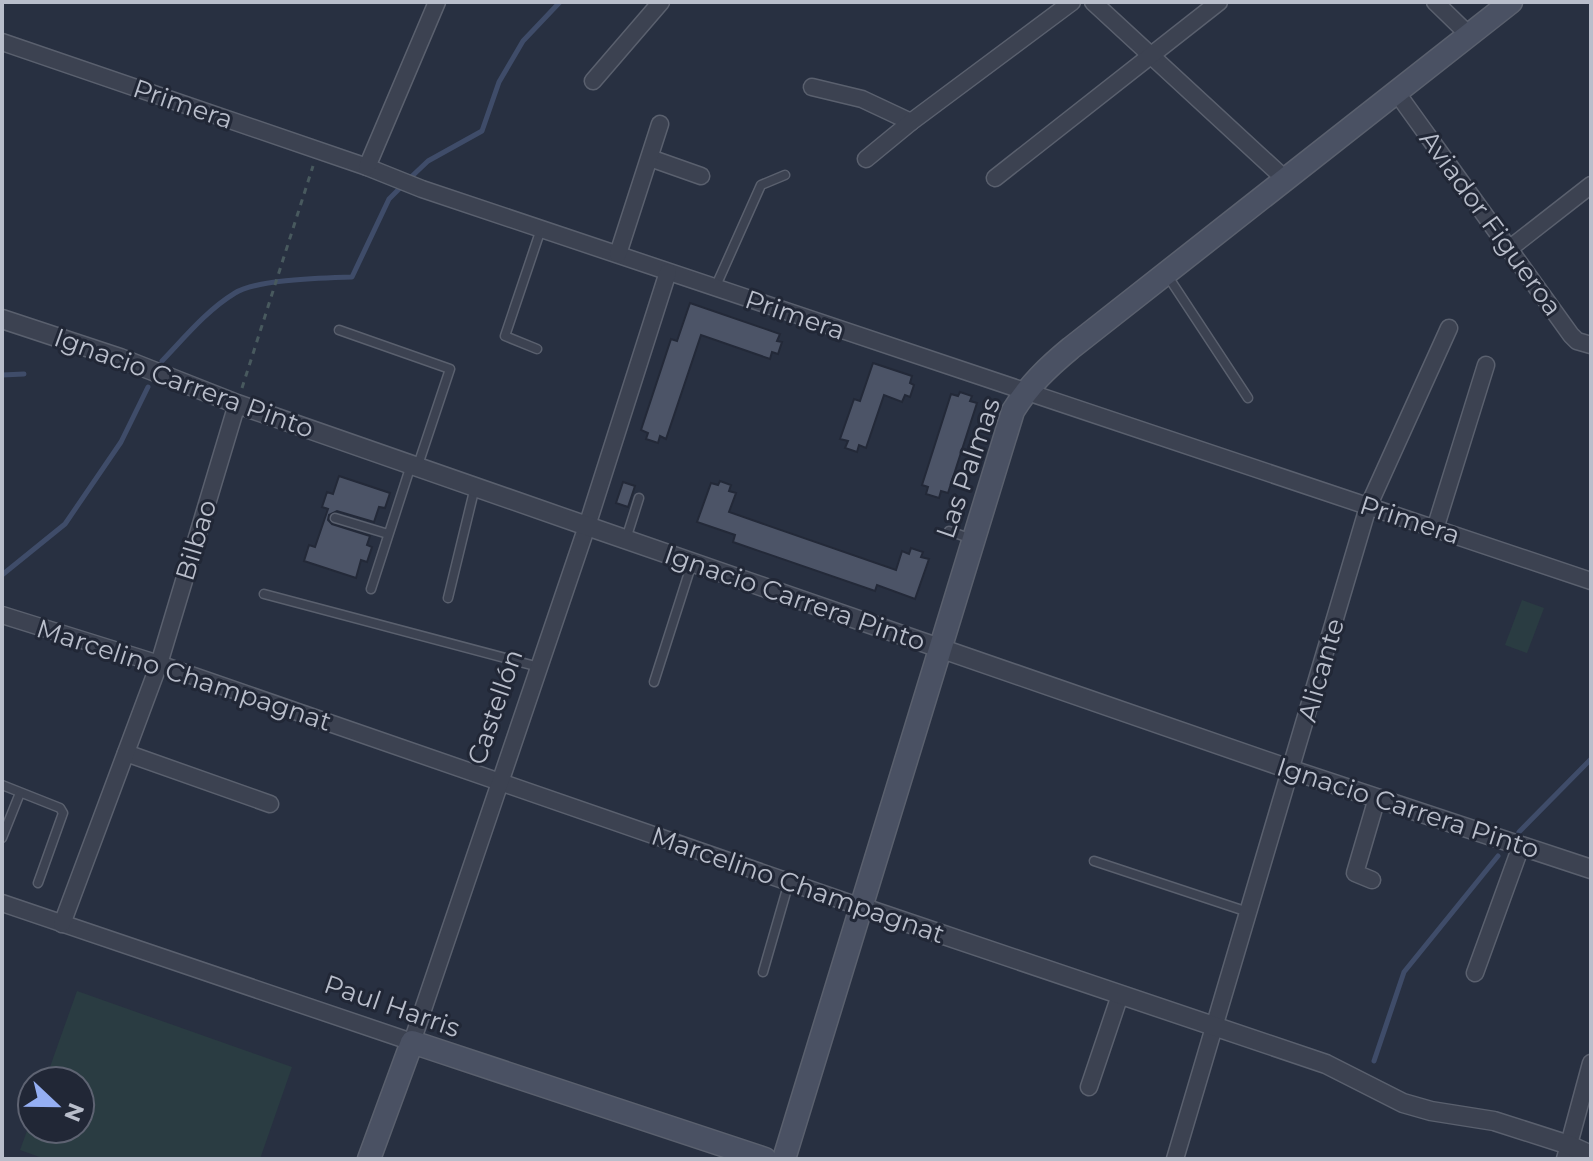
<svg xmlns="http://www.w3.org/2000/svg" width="1593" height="1161" viewBox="0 0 1593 1161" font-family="Montserrat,sans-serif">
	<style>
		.green { fill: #2a3c42 }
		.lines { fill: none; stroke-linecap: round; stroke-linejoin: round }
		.stream { stroke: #3f4c69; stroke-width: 5 }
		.building { fill: #4c5467; stroke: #232938; stroke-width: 2 }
		.service-casing { stroke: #5a606e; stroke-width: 11 }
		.minor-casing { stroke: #5a606e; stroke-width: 19 }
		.tertiary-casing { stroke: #5a606e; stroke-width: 21 }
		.secondary-casing { stroke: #5a606e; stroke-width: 25 }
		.path { stroke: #48595e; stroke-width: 3; stroke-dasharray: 6 6; stroke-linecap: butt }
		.service { stroke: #3c4251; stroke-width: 8 }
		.minor { stroke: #3c4251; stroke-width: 16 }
		.tertiary { stroke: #3c4251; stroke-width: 18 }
		.secondary { stroke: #4a5163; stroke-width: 22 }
		.labels { text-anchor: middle; stroke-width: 6; stroke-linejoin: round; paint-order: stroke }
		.street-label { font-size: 26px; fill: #b9becb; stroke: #212736 }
	</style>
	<rect width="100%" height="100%" fill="#283041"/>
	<g class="green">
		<polygon points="1522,600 1544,608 1527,653 1505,645"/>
		<polygon points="77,991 292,1067 260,1159 45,1159 20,1150 32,1117 32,1129 80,1129 80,1081 45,1081"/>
	</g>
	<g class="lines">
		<g class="stream">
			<polyline points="409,179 428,161 482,131 499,82 523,41 560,2"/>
			<path d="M162 361C185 337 207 310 235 293 257 279 325 278 352 277L389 199 402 186"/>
			<polyline points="2,375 24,374"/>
			<polyline points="2,575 65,524 121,442 148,387"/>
			<polyline points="1519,832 1591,759"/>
			<polyline points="1374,1061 1404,972 1498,856"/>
		</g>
	</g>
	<g class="building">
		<polygon points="690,303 780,334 777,341 782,342 778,354 772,352 770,359 701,335 666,439 660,436 658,443 646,439 648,433 641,430 671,339 677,341"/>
		<polygon points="873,363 912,376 910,383 914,385 910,397 905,395 902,402 884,395 866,448 859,445 857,452 845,448 848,441 840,439 854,399 860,401"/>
		<polygon points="960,392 972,396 970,401 977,403 948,493 941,491 939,498 926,494 928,487 922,485 951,394 958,396"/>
		<polygon points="339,476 390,493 385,508 379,507 374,522 337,511 329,515 328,520 332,524 370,536 367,545 372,547 367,562 361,560 356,578 304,561 309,545 315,547 328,509 322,507 327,492 333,494"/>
		<polygon points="720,481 731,485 729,491 736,493 729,512 896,570 902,551 909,554 911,548 923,552 921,557 929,559 915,599 877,585 875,591 733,542 735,535 697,522 711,483 718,485"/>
		<polygon points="623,482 635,486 628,507 616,503"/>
	</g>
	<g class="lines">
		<defs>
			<g id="service">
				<polyline points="1167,275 1248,398"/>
				<polyline points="715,288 761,185 785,175"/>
				<polyline points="339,330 450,369 418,465"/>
				<polyline points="537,349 505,336 541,229"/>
				<polyline points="335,518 388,534"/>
				<polyline points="949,531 972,539"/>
				<polyline points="626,539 639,498"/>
				<polyline points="371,589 411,465"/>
				<polyline points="264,594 539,667"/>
				<polyline points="448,598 475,487"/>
				<polyline points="654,682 692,563"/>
				<polyline points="2,785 60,808 63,813 38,883"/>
				<polyline points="2,838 20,793"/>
				<polyline points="1094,861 1248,912"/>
				<polyline points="763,972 789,882"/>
			</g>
			<g id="minor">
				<polyline points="1093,2 1286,180"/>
				<polyline points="1435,2 1469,35"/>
				<polyline points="2,42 367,167 422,189 1591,581"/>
				<polyline points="593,81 661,2"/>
				<polyline points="812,87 862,99 911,122"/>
				<polyline points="1397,93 1571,335 1577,341 1591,345"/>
				<polyline points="650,158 701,176"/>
				<polyline points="866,159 911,122 1072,2"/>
				<polyline points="367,167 437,2"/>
				<polyline points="995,178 1219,2"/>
				<polyline points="1509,249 1591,185"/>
				<polyline points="618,254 660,124"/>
				<polyline points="1435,529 1486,365"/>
				<polyline points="2,615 159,664 861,907"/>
				<polyline points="126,753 270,804"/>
				<polyline points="1372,880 1355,873 1377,798"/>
				<polyline points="2,903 412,1042 587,526 668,272"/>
				<polyline points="62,924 159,664 237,404"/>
				<polyline points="1475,973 1521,846"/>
				<polyline points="1089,1087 1120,995"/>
				<polyline points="1175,1159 1368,507 1449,328"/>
				<polyline points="1565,1159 1591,1063"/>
			</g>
			<g id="tertiary">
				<polyline points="2,319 120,358 237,404 587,526 1292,770 1591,869"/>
				<polyline points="861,907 1326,1064 1403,1103 1431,1111 1494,1121 1569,1145 1591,1155"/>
			</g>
			<g id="secondary">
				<polyline points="369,1159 412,1042 765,1159"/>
				<path d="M784 1159 1013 411C1029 385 1048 367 1071 348L1511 2"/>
			</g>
		</defs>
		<use href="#service" class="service-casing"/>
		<use href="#minor" class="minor-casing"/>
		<use href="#tertiary" class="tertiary-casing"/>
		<use href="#secondary" class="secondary-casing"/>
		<polyline class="path" points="242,388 313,166"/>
		<use href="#service" class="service"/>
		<use href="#minor" class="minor"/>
		<use href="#tertiary" class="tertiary"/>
		<use href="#secondary" class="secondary"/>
	</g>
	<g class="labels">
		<g class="street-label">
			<text transform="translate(183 104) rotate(19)" y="9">Primera</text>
			<text transform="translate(1491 223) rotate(54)" y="9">Aviador Figueroa</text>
			<text transform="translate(795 315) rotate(19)" y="9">Primera</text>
			<text transform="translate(184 383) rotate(20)" y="9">Ignacio Carrera Pinto</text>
			<text transform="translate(968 468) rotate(-71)" y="9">Las Palmas</text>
			<text transform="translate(1410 520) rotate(18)" y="9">Primera</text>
			<text transform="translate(196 540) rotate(-73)" y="9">Bilbao</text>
			<text transform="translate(795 598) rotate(19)" y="9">Ignacio Carrera Pinto</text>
			<text transform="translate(1321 670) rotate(-74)" y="9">Alicante</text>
			<text transform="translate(184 675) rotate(18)" y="9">Marcelino Champagnat</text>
			<text transform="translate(495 707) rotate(-71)" y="9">Castellón</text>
			<text transform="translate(1408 808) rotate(18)" y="9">Ignacio Carrera Pinto</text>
			<text transform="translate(798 885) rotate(19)" y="9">Marcelino Champagnat</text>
			<text transform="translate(392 1006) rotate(19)" y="9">Paul Harris</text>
		</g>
	</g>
	<rect width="1593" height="1161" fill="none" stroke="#b9becb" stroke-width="8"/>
	<g transform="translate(56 1105) rotate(112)"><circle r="38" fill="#212736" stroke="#5e6372" stroke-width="2"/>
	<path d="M0-6L14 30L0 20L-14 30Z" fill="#95aff3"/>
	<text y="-12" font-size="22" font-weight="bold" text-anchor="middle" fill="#b9becb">N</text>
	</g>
</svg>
